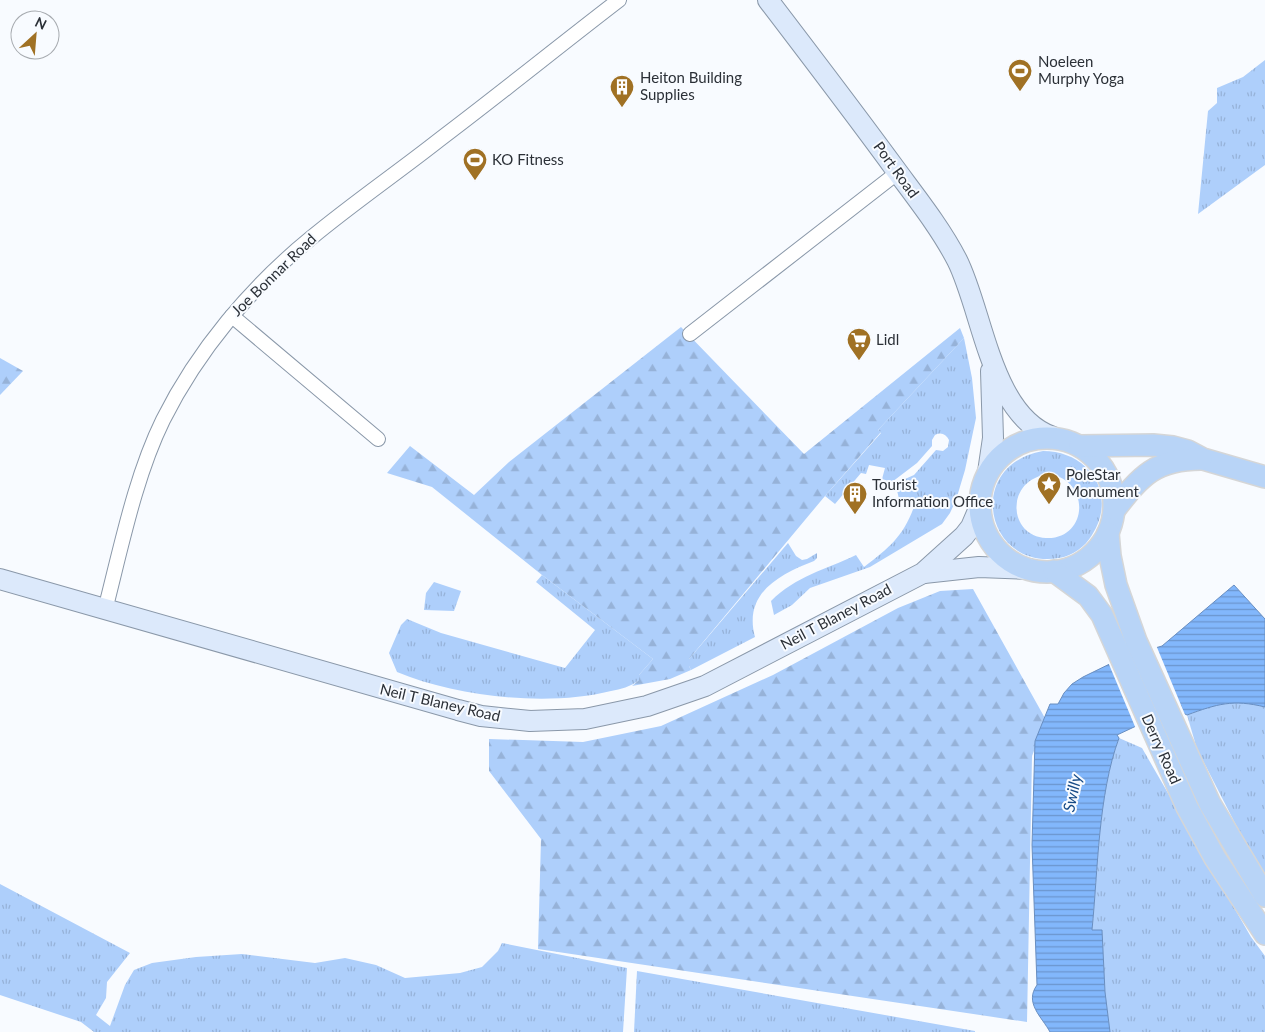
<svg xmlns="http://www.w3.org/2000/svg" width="1265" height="1032" viewBox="0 0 1265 1032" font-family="Lato,sans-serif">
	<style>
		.grass { fill: url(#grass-tufts); fill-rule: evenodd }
		.forest { fill: url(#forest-firs) }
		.water { fill: url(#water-rules); stroke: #688ec1 }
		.pier { fill: #f8fbff }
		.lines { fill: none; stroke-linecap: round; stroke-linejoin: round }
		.street-casing { stroke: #8a98a9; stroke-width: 16 }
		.secondary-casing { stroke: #8a98a9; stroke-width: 22 }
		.primary-casing { stroke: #d5d6d7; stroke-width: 24 }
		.street { stroke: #fff; stroke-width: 14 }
		.secondary { stroke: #dce9fb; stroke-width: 20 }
		.primary { stroke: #b8d4f7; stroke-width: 21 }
		.labels { text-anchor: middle; stroke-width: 4; stroke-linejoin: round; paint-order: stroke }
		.poi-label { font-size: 15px; fill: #2b3037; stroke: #f8fbff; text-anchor: start }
		.street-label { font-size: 15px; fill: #2b3037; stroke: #f8fbff }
		.water-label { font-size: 16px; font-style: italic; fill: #164a86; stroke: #f8fbff }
	</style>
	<defs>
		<pattern id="grass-tufts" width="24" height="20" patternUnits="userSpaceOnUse" patternTransform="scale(1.25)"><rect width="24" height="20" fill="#aecffb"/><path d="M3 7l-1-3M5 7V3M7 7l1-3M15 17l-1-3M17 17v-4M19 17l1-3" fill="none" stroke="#96b2d8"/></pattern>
		<pattern id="forest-firs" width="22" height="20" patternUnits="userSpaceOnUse" patternTransform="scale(1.25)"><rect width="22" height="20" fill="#aecffb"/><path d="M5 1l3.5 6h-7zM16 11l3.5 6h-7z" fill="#96b2d8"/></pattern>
		<pattern id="water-rules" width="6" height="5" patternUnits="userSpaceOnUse" patternTransform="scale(1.25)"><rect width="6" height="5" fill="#82b7fc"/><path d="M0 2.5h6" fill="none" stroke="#6b95cd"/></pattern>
	</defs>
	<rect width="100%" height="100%" fill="#f8fbff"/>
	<g class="grass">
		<polygon points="1265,60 1265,165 1198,214 1208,111 1217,103 1217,88 1243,77"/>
		<path d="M964 338 972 378 976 418 965 470 956 500 950 513 942 524 870 567 810 588 792 605 774 615 771 601C796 576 825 570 856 555L864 567C890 547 904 536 915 504L899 499 896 486 905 479 914 475 936 450 943 451 948 447 949 440C946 434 941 432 935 435L932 440V446L917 463 892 482 882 479 885 468 869 465 866 474 861 473 835 504 825 496 881 433 878 430Z"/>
		<path d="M1043 451C1089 451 1118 494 1092 535 1085 547 1072 556 1059 558 985 570 964 465 1043 451ZM1050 474C1092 482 1087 540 1046 538 1007 536 1005 478 1050 474Z"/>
		<path d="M788 543 796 556 802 560 807 559 817 553V558L814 561C780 574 743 593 755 637L691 670 689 666V659Z"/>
		<path d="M542 575 653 659 639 675V680C630 687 621 689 611 691 548 707 457 697 397 672L389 653 401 625 407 619 441 633 565 668 595 630 536 582Z"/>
		<polygon points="434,582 461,591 454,611 424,610 426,593"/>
		<polygon points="1243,702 1265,707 1265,879 1259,870 1197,749 1187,715 1216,704"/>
		<path d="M1119 738 1142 748 1251 937 1265 956V1032H1110L1105 993 1102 930 1092 931C1098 870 1098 795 1119 738Z"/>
		<polygon points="0,884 130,953 107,982 106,998 96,1015 110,1026 125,985 134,970 152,963 196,957 242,954 315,963 345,958 376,965 405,978 460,973 482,967 498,951 502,943 627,968 623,1032 94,1032 81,1022 0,995"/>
		<polygon points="637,971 975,1031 975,1032 634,1032"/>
	</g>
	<g class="forest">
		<polygon points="681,327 804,454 960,328 964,338 878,430 881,432 825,496 689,659 689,666 691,670 670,679 632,686 639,680 639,675 653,659 542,575 432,487 387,473 410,446 474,495 509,462"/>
		<polygon points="0,358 23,371 0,395"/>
		<polygon points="973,589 1046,720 1032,756 1027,1022 538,949 541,839 489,771 489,739 583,742 661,726 773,675 898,608 940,591"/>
	</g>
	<path class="water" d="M1234 585 1265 619V707C1233 699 1217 704 1187 715L1183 713 1181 705 1117 735 1119 738C1098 795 1098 870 1092 930H1102L1105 992 1110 1032H1050C1042 1017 1024 1003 1037 985L1032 845 1035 741 1050 704H1058L1064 693 1072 684 1083 677 1124 657 1162 646Z"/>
	<polygon class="pier" points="1156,645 1186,717 1181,715 1179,709 1136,729 1108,662 1124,655"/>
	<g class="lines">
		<defs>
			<g id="street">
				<polyline points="232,316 378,439"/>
				<polyline points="690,334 897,173"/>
				<path d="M105 610C121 548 135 477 163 420 198 350 251 287 311 238 352 204 397 173 439 140 500 94 559 46 619 0"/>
			</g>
			<g id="secondary">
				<path d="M768 0C810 55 852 110 893 166 915 196 940 227 957 260 983 311 991 416 1053 437"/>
				<polyline points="988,472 993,438 991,371"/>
				<polyline points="924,573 979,567 1029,569"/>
				<polyline points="0,579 458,710 481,716 530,721 585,719 647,706 705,686 923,573 964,536 971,527 980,506"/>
			</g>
			<g id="primary">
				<circle cx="1047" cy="505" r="67"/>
				<polyline points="1080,446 1153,445 1173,447 1188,451 1203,459 1265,477"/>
				<path d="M1115 509C1141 476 1155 459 1201 459"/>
				<polyline points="1108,533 1110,556 1116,585 1136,641 1210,804 1265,896"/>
				<polyline points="1054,571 1088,596 1102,615 1187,807 1215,858 1265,934"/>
			</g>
		</defs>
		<use href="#street" class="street-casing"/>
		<use href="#secondary" class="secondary-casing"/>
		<use href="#primary" class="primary-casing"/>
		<use href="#street" class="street"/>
		<use href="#secondary" class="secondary"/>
		<use href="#primary" class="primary"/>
	</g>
	<defs>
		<symbol id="stadium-pin" viewBox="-11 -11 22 30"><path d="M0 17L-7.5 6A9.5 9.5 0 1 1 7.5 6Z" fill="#a07124" stroke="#f8fbff"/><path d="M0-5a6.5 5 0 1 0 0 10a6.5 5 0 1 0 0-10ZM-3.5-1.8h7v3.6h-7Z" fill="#fff"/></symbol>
		<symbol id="building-pin" viewBox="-11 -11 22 30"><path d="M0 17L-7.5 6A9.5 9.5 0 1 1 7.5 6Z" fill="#a07124" stroke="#f8fbff"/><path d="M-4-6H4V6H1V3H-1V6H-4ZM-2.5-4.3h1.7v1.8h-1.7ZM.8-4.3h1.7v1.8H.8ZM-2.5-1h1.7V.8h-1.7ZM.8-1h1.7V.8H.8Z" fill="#fff"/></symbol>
		<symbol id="supermarket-pin" viewBox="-11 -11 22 30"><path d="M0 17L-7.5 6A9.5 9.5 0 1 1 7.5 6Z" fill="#a07124" stroke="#f8fbff"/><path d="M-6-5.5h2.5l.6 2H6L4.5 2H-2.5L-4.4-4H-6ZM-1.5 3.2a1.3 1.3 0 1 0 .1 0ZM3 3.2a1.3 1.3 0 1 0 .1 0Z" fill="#fff"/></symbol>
		<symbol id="sight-pin" viewBox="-11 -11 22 30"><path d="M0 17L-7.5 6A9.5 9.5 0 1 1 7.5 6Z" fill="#a07124" stroke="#f8fbff"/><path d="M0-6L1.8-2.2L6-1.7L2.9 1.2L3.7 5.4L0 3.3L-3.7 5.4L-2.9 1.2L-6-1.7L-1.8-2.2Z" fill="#fff"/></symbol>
	</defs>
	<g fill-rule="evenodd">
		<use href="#stadium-pin" x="1006" y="57" width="28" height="38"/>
		<use href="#building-pin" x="608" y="73" width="28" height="38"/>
		<use href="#stadium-pin" x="461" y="146" width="28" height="38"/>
		<use href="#supermarket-pin" x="845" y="326" width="28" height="38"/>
		<use href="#sight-pin" x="1035" y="470" width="28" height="38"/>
		<use href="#building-pin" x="841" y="480" width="28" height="38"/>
	</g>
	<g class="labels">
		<g class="poi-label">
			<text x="1038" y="67">Noeleen<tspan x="1038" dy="17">Murphy Yoga</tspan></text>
			<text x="640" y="83">Heiton Building<tspan x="640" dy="17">Supplies</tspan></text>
			<text x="492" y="165">KO Fitness</text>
			<text x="876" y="345">Lidl</text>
			<text x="1066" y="480">PoleStar<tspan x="1066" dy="17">Monument</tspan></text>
			<text x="872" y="490">Tourist<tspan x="872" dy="17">Information Office</tspan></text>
		</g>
		<g class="street-label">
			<text transform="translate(896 170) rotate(54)" y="5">Port Road</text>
			<text transform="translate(274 275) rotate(-44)" y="5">Joe Bonnar Road</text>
			<text transform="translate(836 617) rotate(-28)" y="5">Neil T Blaney Road</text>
			<text transform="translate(440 703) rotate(13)" y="5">Neil T Blaney Road</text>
			<text transform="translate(1161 749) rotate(66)" y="5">Derry Road</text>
		</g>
		<g class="water-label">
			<text transform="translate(1072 793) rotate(-78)" y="6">Swilly</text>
		</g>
	</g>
	<g transform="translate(35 35) rotate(26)"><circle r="24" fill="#f8fbff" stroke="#a6aaaf"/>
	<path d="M0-4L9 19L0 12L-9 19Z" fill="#a07124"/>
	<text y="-8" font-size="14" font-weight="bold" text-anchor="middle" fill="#2b3037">N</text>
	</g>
</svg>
